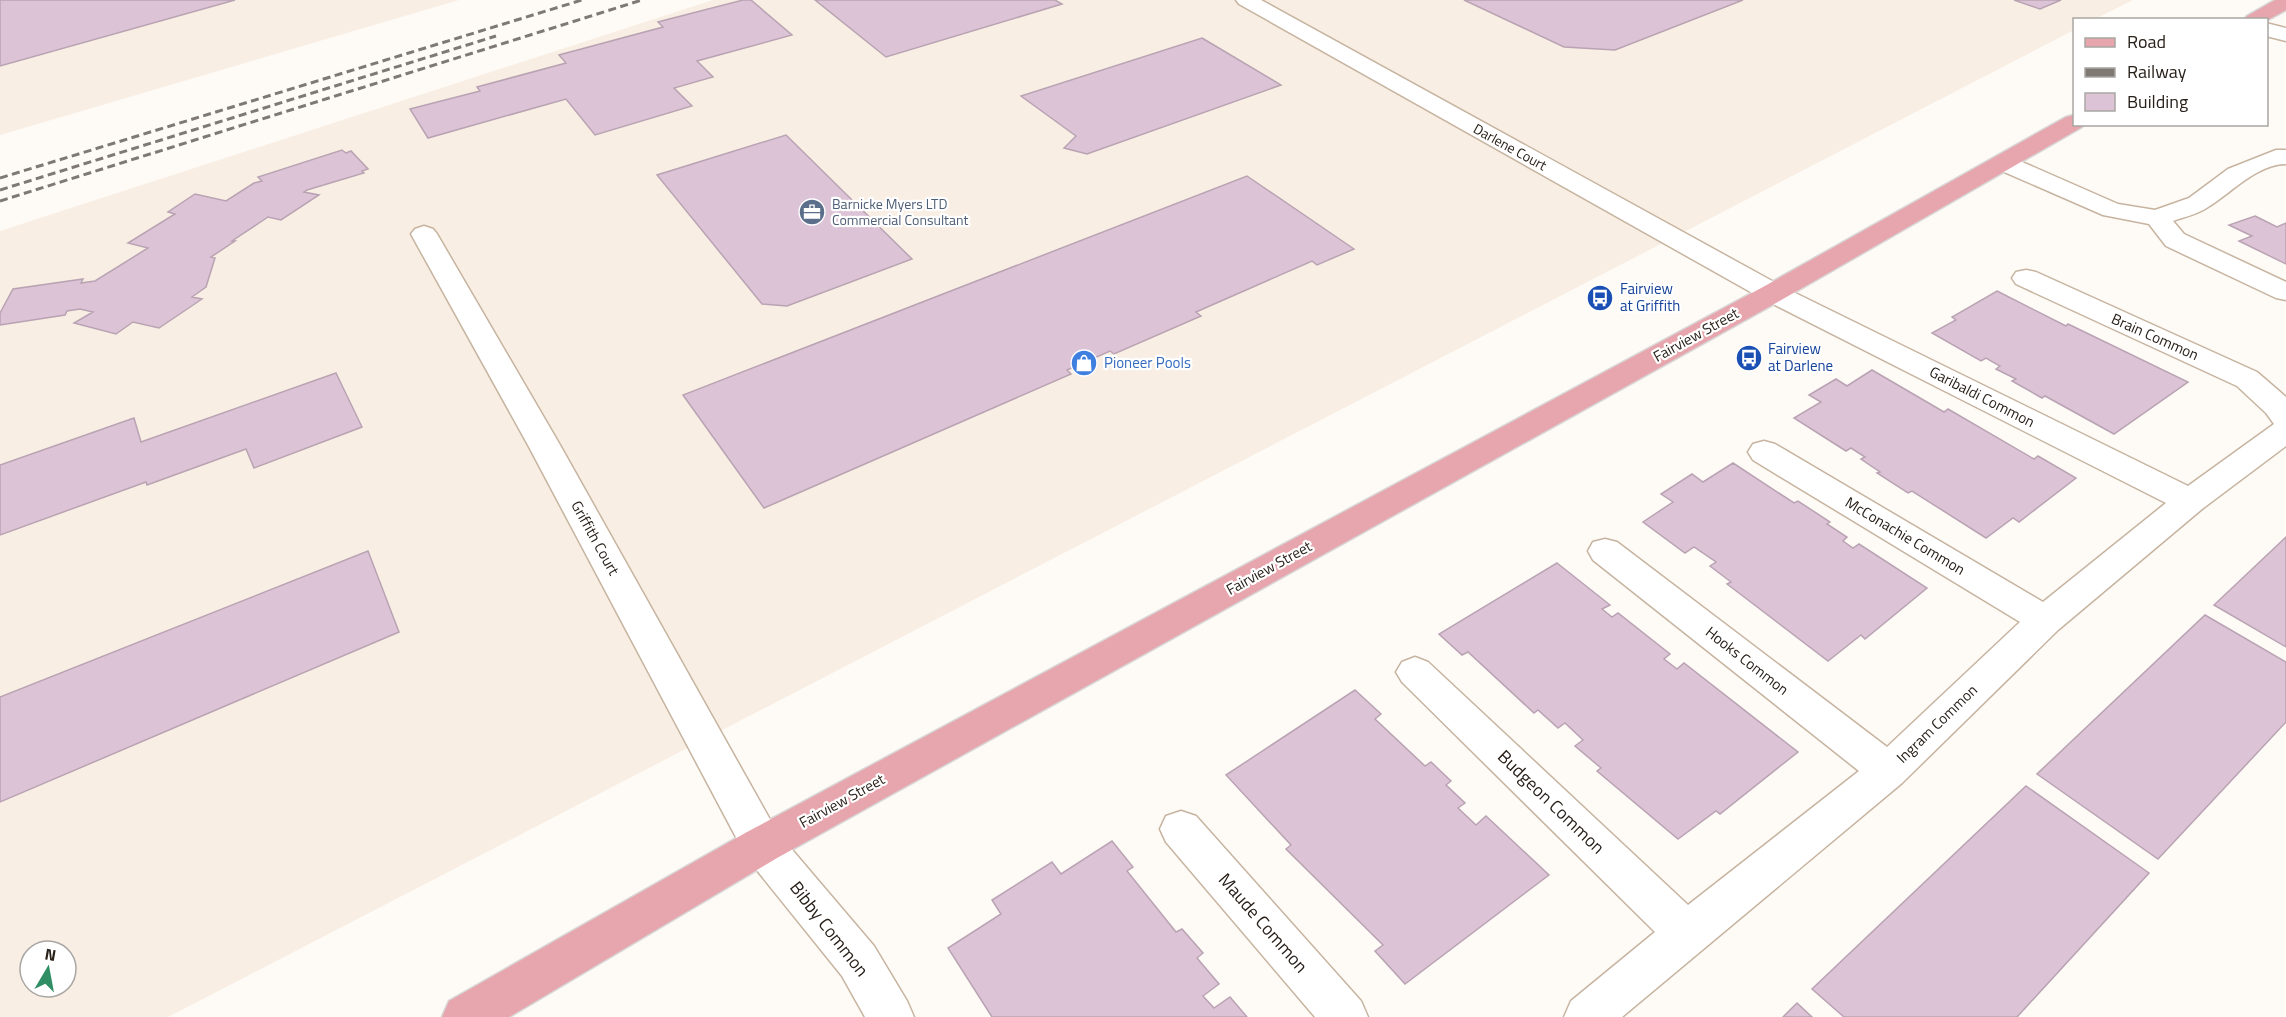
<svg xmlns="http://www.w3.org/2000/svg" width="2286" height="1017" viewBox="0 0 2286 1017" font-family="'Titillium Web',sans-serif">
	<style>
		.built { fill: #f8eee3; fill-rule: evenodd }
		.building { fill: #dcc4d6; stroke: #b9a3b3; stroke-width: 1.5 }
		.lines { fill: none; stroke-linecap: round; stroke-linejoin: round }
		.minor-casing { stroke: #c7b4a0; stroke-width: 3 }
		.major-casing { stroke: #d8d7d6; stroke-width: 3 }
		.minor { fill: #fff; fill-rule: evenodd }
		.major { fill: #e7a5ad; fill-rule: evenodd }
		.rail { stroke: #7f7973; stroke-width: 3; stroke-dasharray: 8 4.5; stroke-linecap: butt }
		.labels { text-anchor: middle; stroke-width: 4.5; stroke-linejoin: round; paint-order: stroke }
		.far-street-label { font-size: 14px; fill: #282019; stroke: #fff }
		.far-service-label { font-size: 14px; fill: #4e5e75; stroke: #fff; text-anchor: start }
		.transit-label { font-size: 15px; fill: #164399; stroke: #fff; text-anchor: start }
		.street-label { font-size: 15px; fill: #282019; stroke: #fff }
		.shop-label { font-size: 15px; fill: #366cbe; stroke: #fff; text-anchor: start }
		.near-street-label { font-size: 18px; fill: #282019; stroke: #fff }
	</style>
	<rect width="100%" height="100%" fill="#fefaf6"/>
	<g class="built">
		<polygon points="0,0 459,0 0,135"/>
		<path d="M713 0H2133L2095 19 2074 20V30L168 1017H0V231ZM30 951H66V987H30Z"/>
	</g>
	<g class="building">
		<polygon points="0,0 235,0 0,66"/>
		<polygon points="743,0 751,0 792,35 697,61 713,77 674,88 692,106 595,135 566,99 428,138 410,109 480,91 477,87 566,63 559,55 663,27 658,22"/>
		<polygon points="815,0 1055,0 1062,4 886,57"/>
		<polygon points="1464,0 1743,0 1615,50 1564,47"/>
		<polygon points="2014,0 2061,0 2040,9"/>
		<polygon points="1202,38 1281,85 1087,154 1064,148 1076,136 1021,96"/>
		<polygon points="786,135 912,259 787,306 762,304 657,175"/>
		<polygon points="342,150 346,153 351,151 368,169 362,171 364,173 307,190 304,192 319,195 281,220 268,217 232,241 235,241 211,257 215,258 206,287 192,297 202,299 159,328 133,322 116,334 74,323 93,312 80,309 67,311 65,315 0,325 0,313 13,289 83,279 81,283 95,281 148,248 128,243 175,214 168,212 195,194 226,201 254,183 262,181 258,177"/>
		<polygon points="1247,176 1354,249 1317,265 1312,261 1196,312 1201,316 1114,354 1110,351 1067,370 1071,374 764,508 683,395"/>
		<polygon points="2255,216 2277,227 2286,223 2286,264 2239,241 2252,236 2229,225"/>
		<polygon points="1997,291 2066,326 2068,324 2188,382 2114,434 2045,396 2042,398 2012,381 2016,379 1996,369 2000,366 1986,358 1981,361 1932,333 1956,320 1952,317"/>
		<polygon points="1872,370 1944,412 1948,409 2034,459 2038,456 2076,478 2019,522 2013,518 1986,538 1912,491 1908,493 1877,473 1880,472 1861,459 1865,457 1851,448 1846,451 1794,418 1821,402 1809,395 1836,379 1847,386"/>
		<polygon points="336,373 362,427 254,468 246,449 147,485 146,482 0,535 0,465 134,418 141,442"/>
		<polygon points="1733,463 1794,503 1798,501 1830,522 1827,524 1847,537 1843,541 1853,548 1859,544 1927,588 1865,639 1861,635 1828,661 1727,584 1731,582 1710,566 1716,562 1694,547 1685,553 1643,522 1673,502 1661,494 1692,474 1703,482"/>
		<polygon points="2286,537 2286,647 2214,605"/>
		<polygon points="368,551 399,632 0,802 0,697"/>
		<polygon points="1557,563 1610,605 1602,609 1612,617 1618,613 1670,654 1664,659 1677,669 1684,663 1798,752 1720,814 1716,811 1678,839 1597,771 1601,768 1575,746 1583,740 1565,723 1558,728 1538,710 1534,713 1468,652 1462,655 1439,634"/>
		<polygon points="2205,615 2286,662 2286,722 2158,859 2037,774"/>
		<polygon points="1355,690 1381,714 1375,719 1425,766 1431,762 1451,781 1446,785 1465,803 1458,808 1476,825 1486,816 1549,875 1405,984 1375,951 1383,945 1286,849 1291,845 1226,775"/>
		<polygon points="2026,786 2149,873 2017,1017 1844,1017 1812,989"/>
		<polygon points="1112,841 1133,867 1127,871 1176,932 1182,929 1203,953 1197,958 1219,984 1203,996 1214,1008 1230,997 1247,1017 992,1017 948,948 1001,914 992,900 1052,862 1061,874"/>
		<polygon points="1797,1003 1812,1017 1783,1017"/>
	</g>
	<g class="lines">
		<defs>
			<g id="minor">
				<polygon points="1236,0 1261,0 1783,287 2188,486 2274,424 2266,413 2237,386 2016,284 2012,278 2016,272 2026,270 2036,272 2257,372 2286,397 2286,446 2202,509 2058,630 1902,783 1622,1017 1564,1017 1571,1001 1655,932 1402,682 1396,672 1402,662 1415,657 1428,662 1688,905 1859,771 1593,560 1588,551 1593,542 1605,539 1617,542 1887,747 2020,622 1753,460 1748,452 1753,444 1764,441 1775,444 2043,602 2166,503 1763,299 1239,4"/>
				<polygon points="2266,23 2286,28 2286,41 2266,36"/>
				<path d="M2276 150H2286V164C2257 164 2231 193 2208 207 2198 214 2184 217 2173 221L2184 234 2286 282V300L2276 298 2166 246 2149 224 2103 215 1995 168 1992 163 1995 158 2004 156 2013 158 2118 204 2155 210 2189 198 2228 169Z"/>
				<polygon points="424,226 433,229 437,234 560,445 777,832 874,946 907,1001 914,1017 865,1017 842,976 747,858 528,445 411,234 415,229"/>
				<polygon points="1181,811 1196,816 1361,1001 1368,1017 1315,1017 1166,842 1160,829 1166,816"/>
			</g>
			<g id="major">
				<polygon points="2275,0 2286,0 2286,10 2266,21 2266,20 2244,20 2247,16"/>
				<polygon points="2074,115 2074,124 2084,124 2082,127 1783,299 777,858 509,1017 442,1017 449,1001 747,832 1763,287 2066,117"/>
			</g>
		</defs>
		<use href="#minor" class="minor-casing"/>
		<use href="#major" class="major-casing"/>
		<use href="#minor" class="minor"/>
		<use href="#major" class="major"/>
		<g class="rail">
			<polyline points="0,178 582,0"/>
			<polyline points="0,190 496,36"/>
			<polyline points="0,201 642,0"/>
		</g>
	</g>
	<defs>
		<symbol id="office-disc" viewBox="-11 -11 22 22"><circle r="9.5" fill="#5c6f8a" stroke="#fff"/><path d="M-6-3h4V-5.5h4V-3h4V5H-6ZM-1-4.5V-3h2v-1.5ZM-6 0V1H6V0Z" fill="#fff"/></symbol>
		<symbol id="bus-disc" viewBox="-11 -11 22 22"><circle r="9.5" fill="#1a4fb4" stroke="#fff"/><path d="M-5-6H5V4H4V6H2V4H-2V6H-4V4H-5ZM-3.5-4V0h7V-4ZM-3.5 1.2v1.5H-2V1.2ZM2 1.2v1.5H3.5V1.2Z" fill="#fff"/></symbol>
		<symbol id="shop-disc" viewBox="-11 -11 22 22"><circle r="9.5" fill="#3f7fe0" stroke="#fff"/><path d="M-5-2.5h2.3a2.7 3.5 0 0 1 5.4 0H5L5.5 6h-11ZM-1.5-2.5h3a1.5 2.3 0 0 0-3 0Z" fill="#fff"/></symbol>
	</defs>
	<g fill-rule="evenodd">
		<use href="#office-disc" x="797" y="197" width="30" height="30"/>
		<use href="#bus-disc" x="1585" y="283" width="30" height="30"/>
		<use href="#bus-disc" x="1734" y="343" width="30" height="30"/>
		<use href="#shop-disc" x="1069" y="348" width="30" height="30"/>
	</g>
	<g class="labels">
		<g class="far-street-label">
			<text transform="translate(1510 147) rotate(29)" y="5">Darlene Court</text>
		</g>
		<g class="far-service-label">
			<text x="832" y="209">Barnicke Myers LTD<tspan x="832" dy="16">Commercial Consultant</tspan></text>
		</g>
		<g class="transit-label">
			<text x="1620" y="294">Fairview<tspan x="1620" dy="17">at Griffith</tspan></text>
			<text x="1768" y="354">Fairview<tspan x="1768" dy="17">at Darlene</tspan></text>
		</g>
		<g class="street-label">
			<text transform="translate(1696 335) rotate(-29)" y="5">Fairview Street</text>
			<text transform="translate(2155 337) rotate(24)" y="5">Brain Common</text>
			<text transform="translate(1982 397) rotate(27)" y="5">Garibaldi Common</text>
			<text transform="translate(1905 536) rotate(31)" y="5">McConachie Common</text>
			<text transform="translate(595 538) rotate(61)" y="5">Griffith Court</text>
			<text transform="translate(1269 568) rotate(-29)" y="5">Fairview Street</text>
			<text transform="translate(1747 661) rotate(38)" y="5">Hooks Common</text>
			<text transform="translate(1937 724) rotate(-44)" y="5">Ingram Common</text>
			<text transform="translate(842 801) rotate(-29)" y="5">Fairview Street</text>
		</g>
		<g class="shop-label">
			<text x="1104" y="368">Pioneer Pools</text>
		</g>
		<g class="near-street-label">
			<text transform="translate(1551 802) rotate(44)" y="6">Budgeon Common</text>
			<text transform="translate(1263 923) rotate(49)" y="6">Maude Common</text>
			<text transform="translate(829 929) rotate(52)" y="6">Bibby Common</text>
		</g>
	</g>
	<rect x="2073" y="18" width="195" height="108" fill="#ffffff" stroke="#a9a6a3" stroke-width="1.5"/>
	<rect x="2085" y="38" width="30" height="9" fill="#e7a5ad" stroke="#a9a6a3" stroke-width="1.5"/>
	<text x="2127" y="48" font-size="18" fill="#282019">Road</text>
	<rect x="2085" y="68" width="30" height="9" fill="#7f7973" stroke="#a9a6a3" stroke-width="1.5"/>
	<text x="2127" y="78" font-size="18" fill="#282019">Railway</text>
	<rect x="2085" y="93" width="30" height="18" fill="#dcc4d6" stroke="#a9a6a3" stroke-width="1.5"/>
	<text x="2127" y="108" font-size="18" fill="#282019">Building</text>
	<g transform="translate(48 969) rotate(10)"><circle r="28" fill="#ffffff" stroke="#a9a6a3" stroke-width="1.5"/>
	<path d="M0-4.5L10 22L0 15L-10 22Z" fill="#308e65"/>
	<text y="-9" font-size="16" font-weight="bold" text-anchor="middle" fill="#282019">N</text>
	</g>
</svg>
